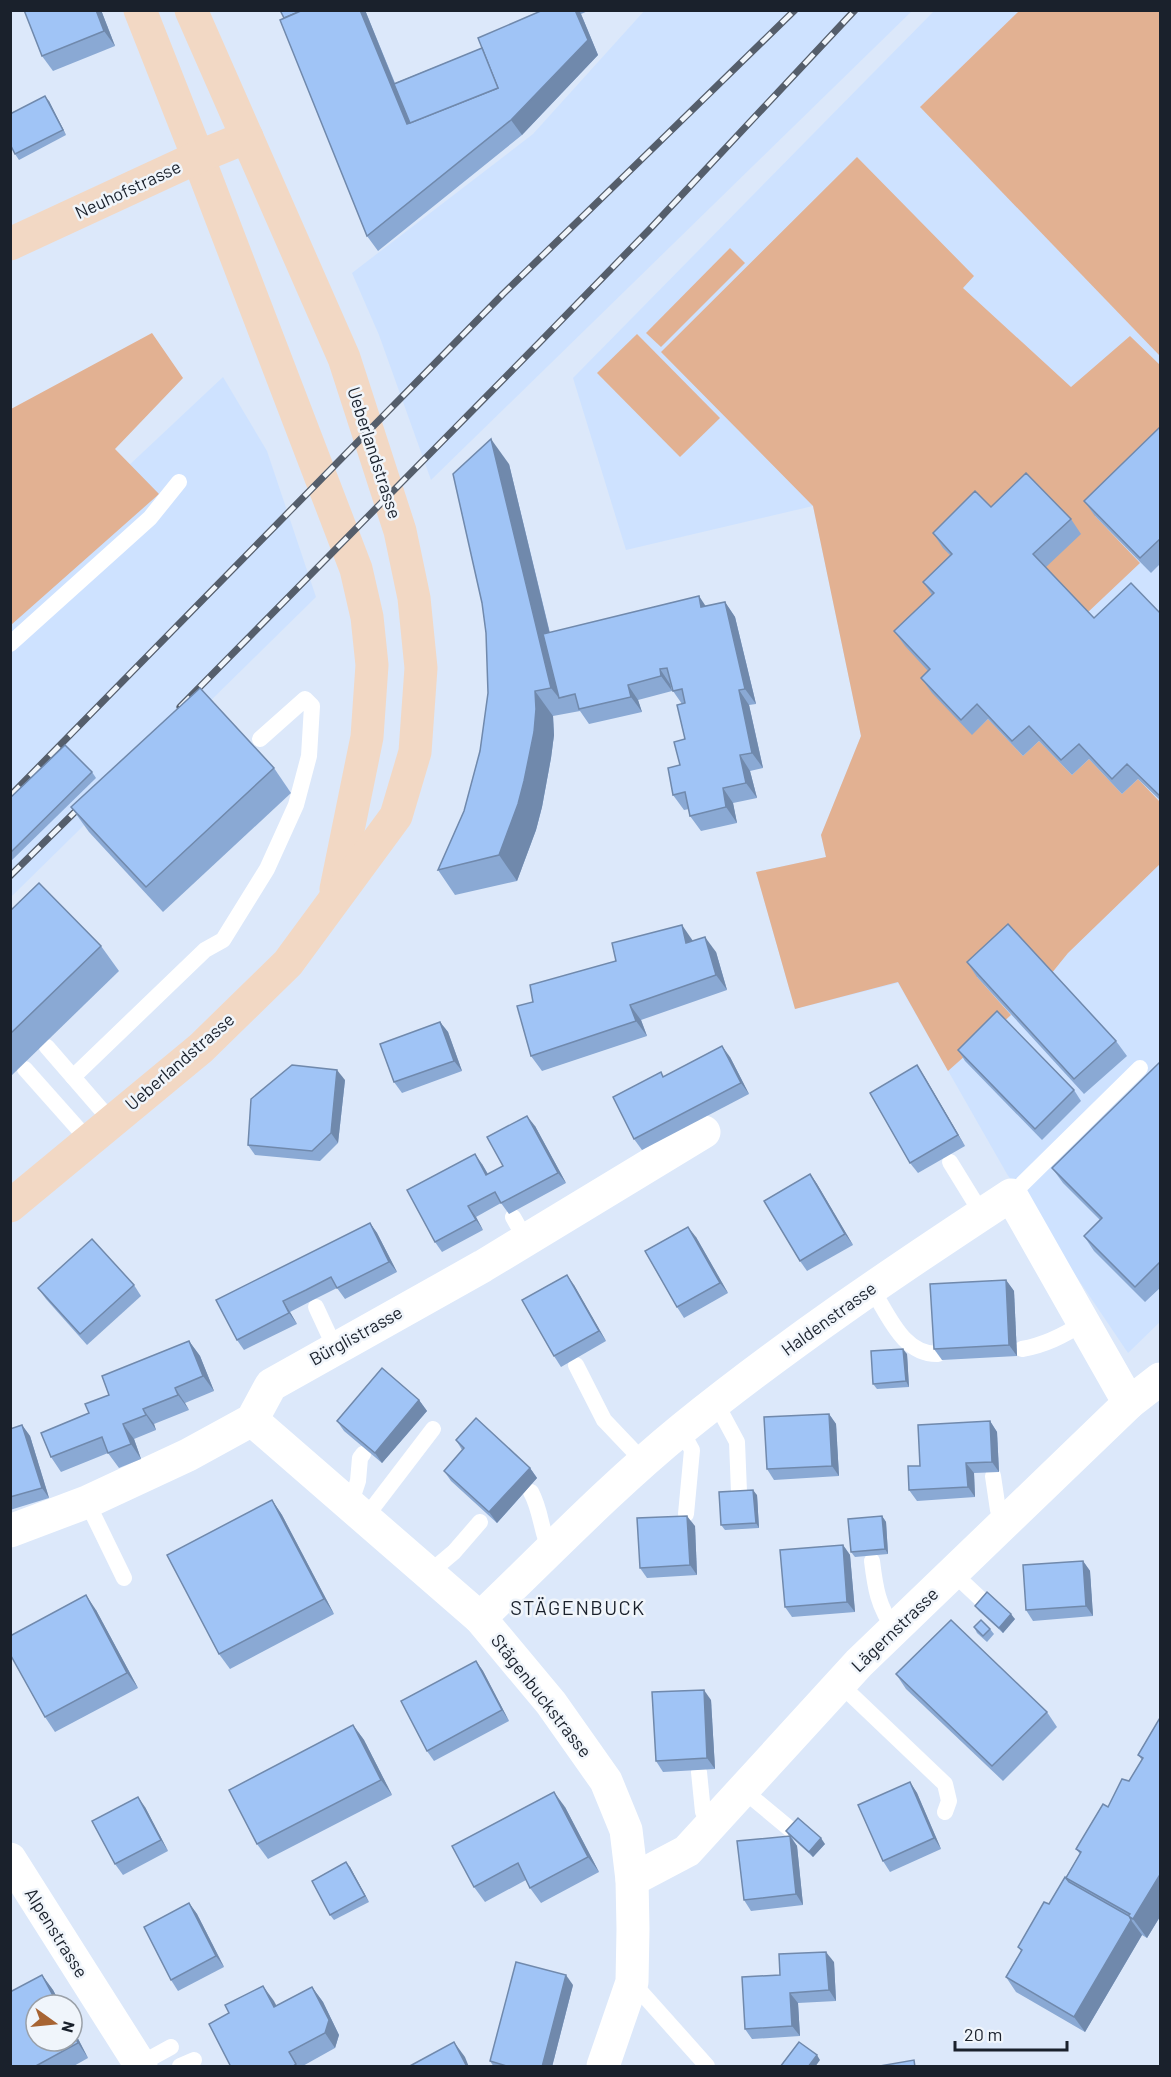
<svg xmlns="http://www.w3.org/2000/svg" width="1171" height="2077" viewBox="0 0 1171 2077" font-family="Barlow,sans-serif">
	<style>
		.built { fill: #cee2ff }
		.green { fill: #e2b192 }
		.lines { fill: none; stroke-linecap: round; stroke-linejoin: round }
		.lane { stroke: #fff; stroke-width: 16 }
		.street { stroke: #fff; stroke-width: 33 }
		.secondary { stroke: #f2d8c4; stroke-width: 33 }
		.rail-casing { stroke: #555e6b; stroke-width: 7 }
		.rail { stroke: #f0f5fb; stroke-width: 4.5; stroke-dasharray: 14; stroke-linecap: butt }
		.wall { fill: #8aa9d4 }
		.shaded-wall { fill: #7089ac }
		.building { fill: #a0c4f6; stroke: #7089ac; stroke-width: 1.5 }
		.labels { text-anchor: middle; stroke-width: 5; stroke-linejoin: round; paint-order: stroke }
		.street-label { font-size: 18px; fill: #1a212c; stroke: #f0f5fb }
		.neighbourhood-label { font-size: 20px; letter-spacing: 1.5px; fill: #1a212c; stroke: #f0f5fb }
	</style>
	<rect width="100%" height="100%" fill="#dce8fa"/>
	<g class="built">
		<polygon points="645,10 912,11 431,480 379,335 352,273 533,134"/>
		<polygon points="934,11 1160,11 1160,1322 1128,1353 1007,1174 898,983 795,1009 756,872 826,857 821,835 861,736 813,506 626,550 573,378"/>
		<polygon points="223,377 267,451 316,597 11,897 11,576"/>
	</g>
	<g class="green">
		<polygon points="1019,11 1160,11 1160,356 920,107"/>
		<polygon points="857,157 974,276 963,288 1071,387 1130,336 1160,365 1160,451 1095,516 1140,563 1086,614 963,569 941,684 972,734 988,719 1023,756 1039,741 1072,775 1089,759 1122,794 1138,779 1160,802 1160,864 1068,953 1051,974 977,977 1011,1015 948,1071 898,982 795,1009 756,872 826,857 821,835 861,736 813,506 661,352"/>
		<polygon points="730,248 745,263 661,347 646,333"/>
		<polygon points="152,333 183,378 115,449 159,494 11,625 11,409"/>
		<polygon points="637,334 720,418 680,457 597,373"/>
	</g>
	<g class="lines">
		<g class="lane">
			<polyline points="10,644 150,518 179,482"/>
			<polyline points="47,1047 112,1122"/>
			<polyline points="25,1069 89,1141"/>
			<polyline points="73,1077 205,950 223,940 267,869 296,805 309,756 312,706 305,699 260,739"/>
			<polyline points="950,1162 982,1214"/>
			<polyline points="1011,1195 1140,1068"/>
			<polyline points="513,1217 526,1240"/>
			<path d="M871 1288C888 1313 902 1355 938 1354"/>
			<polyline points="316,1307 335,1348"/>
			<path d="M1022 1349C1045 1345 1063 1336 1083 1323"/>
			<polyline points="576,1365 604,1420 644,1462"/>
			<polyline points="716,1403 737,1442 739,1492"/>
			<polyline points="681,1430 692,1450 686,1514"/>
			<polyline points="993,1476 998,1510 1008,1520"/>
			<path d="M531 1492C541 1510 541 1531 550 1551"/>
			<polyline points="87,1502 124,1578"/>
			<polyline points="350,1505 358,1481 360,1458 363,1454"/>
			<polyline points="365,1518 433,1429"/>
			<path d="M872 1561C875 1586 878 1608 895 1629"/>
			<polyline points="429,1573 454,1552 480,1522"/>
			<polyline points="953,1573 984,1602"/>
			<polyline points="840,1684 945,1784 949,1801 945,1812"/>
			<polyline points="699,1772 703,1812 713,1822"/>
			<polyline points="743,1790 790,1829"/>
			<polyline points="632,1982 707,2066"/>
			<polyline points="140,2064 171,2047"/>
			<polyline points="180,2066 194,2060"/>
		</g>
		<g class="street">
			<polyline points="252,1420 480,1618 551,1703 606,1781 626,1830 632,1880 633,1929 632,1982 603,2066"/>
			<polyline points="10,1531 87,1502 188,1455 252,1420 271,1385 483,1266 704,1132"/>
			<path d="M480 1618C547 1554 611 1487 682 1429 787 1344 898 1269 1011 1195L1129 1403"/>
			<polyline points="10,1859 141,2066"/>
			<polyline points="632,1880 687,1851 859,1663 1129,1403 1160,1379"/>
		</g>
		<g class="secondary">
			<polyline points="140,10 198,157 356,569 367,617 372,665 367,737 336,889"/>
			<polyline points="10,244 198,157 247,137"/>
			<polyline points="10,1206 201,1048 288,963 396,816 415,752 421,668 414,598 400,531 344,358 191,10"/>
		</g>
		<defs>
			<g id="rail">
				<polyline points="180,707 540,342 649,230 855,10"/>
				<polyline points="10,796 503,294 795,10"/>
				<polyline points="10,876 87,800"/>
			</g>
		</defs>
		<use href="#rail" class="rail-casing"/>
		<use href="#rail" class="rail"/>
	</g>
	<g class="wall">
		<polygon points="101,10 115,46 53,71 42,56"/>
		<polygon points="365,10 395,83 482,48 543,10 590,10 581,14 598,55 522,135 378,251 367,236"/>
		<polygon points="49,101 66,135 19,160 15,154"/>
		<polygon points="1161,426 1161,563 1151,573 1095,516 1084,501"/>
		<polygon points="509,464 550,633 706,606 725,602 735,617 756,704 749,705 763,768 750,771 757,798 733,803 737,823 701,831 690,816 689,809 684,810 673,795 685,739 682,704 673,691 671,684 672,691 638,700 642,712 589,724 580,711 553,716 554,735 551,758 542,807 536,830 517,881 455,895 438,870 464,811 480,751 488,693"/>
		<polygon points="991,507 1071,519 1081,534 1045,568 1094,618 1161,614 1161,801 1138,779 1122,794 1089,759 1072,775 1039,741 1023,756 988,719 972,735 932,693 921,678 928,671 905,646 894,631 932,595 923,582 950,555 943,548 933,533"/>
		<polygon points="274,768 291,793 163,912 89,832 71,807"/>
		<polygon points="92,772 96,778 10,862 10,798"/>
		<polygon points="10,911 101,946 119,971 10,1077"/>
		<polygon points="693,941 716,952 727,990 641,1020 647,1036 542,1071 531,1056 533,1002"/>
		<polygon points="967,962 1116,1041 1127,1056 1084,1094 977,977"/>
		<polygon points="440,1022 448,1032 462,1071 402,1093 394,1082"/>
		<polygon points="958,1050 1074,1090 1081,1101 1042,1140 965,1061"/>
		<polygon points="730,1057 749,1094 642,1150 634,1139"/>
		<polygon points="1161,1061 1161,1287 1145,1302 1094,1251 1084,1236 1100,1220 1063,1183 1052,1168"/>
		<polygon points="924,1076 965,1146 918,1173 910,1163"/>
		<polygon points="345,1080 338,1143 320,1161 255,1155 248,1145"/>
		<polygon points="535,1126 566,1183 509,1214 501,1203 476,1217 483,1230 442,1252 435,1242 482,1164 488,1174 503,1166"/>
		<polygon points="810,1174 817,1184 853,1245 807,1271 800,1261"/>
		<polygon points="370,1223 377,1233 397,1272 345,1299 337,1288 313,1300 290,1312 297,1324 244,1350 237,1340"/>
		<polygon points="696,1237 728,1293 684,1318 677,1307"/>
		<polygon points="1006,1280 1014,1291 1017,1356 942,1360 934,1349"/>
		<polygon points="134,1285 141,1296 87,1345 46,1299 38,1288"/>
		<polygon points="574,1285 606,1341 561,1367 554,1356"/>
		<polygon points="189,1341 200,1356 214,1391 185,1403 189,1410 154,1424 156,1430 134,1439 141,1459 119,1468 108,1453 61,1472 51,1457 89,1413 109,1395"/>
		<polygon points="907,1354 909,1387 877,1389 873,1384"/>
		<polygon points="419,1400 427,1411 382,1463 344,1431 337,1421"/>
		<polygon points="829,1414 836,1424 839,1476 774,1480 767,1469"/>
		<polygon points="990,1421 997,1432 999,1472 974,1473 975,1497 917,1501 909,1490"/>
		<polygon points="22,1425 30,1436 49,1498 10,1510 10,1429"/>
		<polygon points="456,1440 530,1468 537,1478 497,1523 451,1481 444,1471 462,1450"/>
		<polygon points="757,1495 759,1528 725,1530 721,1525"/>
		<polygon points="272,1500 282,1515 334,1614 230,1669 219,1654"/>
		<polygon points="882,1516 886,1522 888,1554 855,1557 851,1552"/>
		<polygon points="695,1526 697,1575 647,1578 640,1568"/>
		<polygon points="843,1545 850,1555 855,1612 792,1617 785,1607"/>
		<polygon points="1083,1561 1090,1571 1093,1616 1033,1621 1026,1610"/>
		<polygon points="975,1606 1015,1619 1003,1633 979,1611"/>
		<polygon points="96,1610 138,1688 55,1732 45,1717"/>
		<polygon points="974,1627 990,1629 994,1634 987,1642 977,1633"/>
		<polygon points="476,1661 483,1671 509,1721 434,1761 427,1751"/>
		<polygon points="896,1674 1047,1712 1057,1727 1003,1781 906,1689"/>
		<polygon points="711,1700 715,1769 663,1772 656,1761"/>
		<polygon points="1161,1716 1161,1915 1147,1938 1142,1935 1085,2032 1016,1992 1006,1977 1021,1951 1018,1947 1049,1904 1080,1854 1076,1849 1129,1781 1142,1760 1138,1755"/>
		<polygon points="353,1725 364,1740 392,1795 268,1859 257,1844"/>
		<polygon points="910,1782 917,1793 941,1849 890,1872 883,1861"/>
		<polygon points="145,1807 168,1851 123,1875 115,1864"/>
		<polygon points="565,1807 599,1872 541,1903 530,1888 526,1880 485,1902 474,1887"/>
		<polygon points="786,1831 825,1844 813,1857 792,1838 797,1846 803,1905 751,1911 744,1900 789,1836"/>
		<polygon points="350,1867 369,1902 334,1920 330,1915"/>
		<polygon points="189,1903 197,1914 224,1967 178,1991 171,1980"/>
		<polygon points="834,1962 836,2001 798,2003 800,2036 752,2039 745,2029 780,1975"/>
		<polygon points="42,1975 53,1990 61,2005 36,2005 72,2027 88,2058 72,2067 10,2067"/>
		<polygon points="573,1985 552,2067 494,2067 490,2061"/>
		<polygon points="263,1986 276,2006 312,1987 323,2002 339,2035 335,2048 301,2067 231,2067 229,2013"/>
	</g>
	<g class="shaded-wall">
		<polygon points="96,10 101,10 115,46 104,31"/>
		<polygon points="360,10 365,10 415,134 407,124"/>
		<polygon points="575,10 579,10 581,14 598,55 522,135 511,120"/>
		<polygon points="45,96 49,101 66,135 63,130"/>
		<polygon points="491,439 509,464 565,697 559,698 551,688"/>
		<polygon points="699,596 709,611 701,607"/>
		<polygon points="725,602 735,617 756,704 745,689"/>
		<polygon points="660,669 670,684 672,691 661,676"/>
		<polygon points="628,685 638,700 642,712 631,697"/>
		<polygon points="739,690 749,705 763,768 752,753"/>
		<polygon points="535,691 553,716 554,735 551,758 542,807 536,830 517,881 499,855"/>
		<polygon points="740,755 750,771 757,798 746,783"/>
		<polygon points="723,788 733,803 737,823 726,807"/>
		<polygon points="682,925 693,941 697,958 686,943"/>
		<polygon points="705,937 716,952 727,990 716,975"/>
		<polygon points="630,1005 641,1020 647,1036 636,1021"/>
		<polygon points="440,1022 448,1032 462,1071 454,1061"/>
		<polygon points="722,1046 730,1057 749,1094 741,1083"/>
		<polygon points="917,1065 924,1076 965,1146 958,1135"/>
		<polygon points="337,1070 345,1080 338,1143 331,1133"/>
		<polygon points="527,1116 535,1126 566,1183 558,1173"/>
		<polygon points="475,1154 482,1164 494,1185 486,1175"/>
		<polygon points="810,1174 817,1184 853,1245 845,1234"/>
		<polygon points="468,1206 476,1217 483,1230 476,1220"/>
		<polygon points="370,1223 377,1233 397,1272 389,1262"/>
		<polygon points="688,1227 696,1237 728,1293 720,1283"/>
		<polygon points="567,1275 574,1285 606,1341 599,1331"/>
		<polygon points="1006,1280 1014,1291 1017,1356 1009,1345"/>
		<polygon points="283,1301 290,1312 297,1324 289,1313"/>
		<polygon points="189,1341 200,1356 214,1391 203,1376"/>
		<polygon points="903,1349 907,1354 909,1387 906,1381"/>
		<polygon points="175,1388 185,1403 189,1410 178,1395"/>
		<polygon points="419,1400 427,1411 382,1463 375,1453"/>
		<polygon points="143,1409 154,1424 156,1430 146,1415"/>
		<polygon points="829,1414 836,1424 839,1476 832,1466"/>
		<polygon points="990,1421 997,1432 999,1472 992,1462"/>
		<polygon points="123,1424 134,1439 141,1459 131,1444"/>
		<polygon points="22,1425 30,1436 49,1498 42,1488"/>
		<polygon points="966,1463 974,1473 975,1497 968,1487"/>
		<polygon points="530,1468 537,1478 497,1523 489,1512"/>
		<polygon points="753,1490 757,1495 759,1528 756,1523"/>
		<polygon points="272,1500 282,1515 334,1614 324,1599"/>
		<polygon points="687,1516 695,1526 697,1575 690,1565"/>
		<polygon points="882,1516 886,1522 888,1554 885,1549"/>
		<polygon points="843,1545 850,1555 855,1612 847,1602"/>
		<polygon points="1083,1561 1090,1571 1093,1616 1086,1606"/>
		<polygon points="86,1595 96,1610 138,1688 127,1673"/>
		<polygon points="1011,1614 1015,1619 1003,1633 999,1628"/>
		<polygon points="476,1661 483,1671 509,1721 502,1710"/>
		<polygon points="704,1690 711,1700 715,1769 707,1758"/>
		<polygon points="353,1725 364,1740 392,1795 381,1780"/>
		<polygon points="910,1782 917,1793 941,1849 934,1838"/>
		<polygon points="554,1792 565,1807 599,1872 588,1857"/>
		<polygon points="138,1797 145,1807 168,1851 161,1840"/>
		<polygon points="790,1836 797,1846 803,1905 796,1894"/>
		<polygon points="821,1838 825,1844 813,1857 809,1852"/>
		<polygon points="346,1862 350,1867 369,1902 365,1896"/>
		<polygon points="1161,1873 1161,1915 1147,1938 1133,1919"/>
		<polygon points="189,1903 197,1914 224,1967 216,1956"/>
		<polygon points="1131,1920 1142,1935 1085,2032 1074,2017"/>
		<polygon points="826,1952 834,1962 836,2001 829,1990"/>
		<polygon points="42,1975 53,1990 61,2005 58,2005"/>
		<polygon points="566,1975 573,1985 552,2067 542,2067"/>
		<polygon points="263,1986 274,2001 285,2022 274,2007"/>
		<polygon points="312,1987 323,2002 339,2035 335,2048 325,2033"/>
		<polygon points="790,1993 798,2003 800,2036 792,2026"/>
		<polygon points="72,2027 88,2058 78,2043 72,2032"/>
		<polygon points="454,2042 465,2057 469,2067 467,2067"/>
		<polygon points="817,2055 820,2060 815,2067 808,2067"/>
	</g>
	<g class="building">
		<polygon points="24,10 96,10 104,31 42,56"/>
		<polygon points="280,10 303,10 284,18"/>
		<polygon points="303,10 360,10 407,124 498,88 478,38 543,10 575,10 588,40 511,120 367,236 280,20"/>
		<polygon points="482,48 498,88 410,123 394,84"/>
		<polygon points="45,96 63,130 15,154 10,144 10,114"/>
		<polygon points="1161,426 1161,538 1140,558 1084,501"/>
		<polygon points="491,439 551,688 535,691 536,709 534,732 524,781 518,804 499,855 438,870 464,811 480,751 488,693 486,633 482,603 453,474"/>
		<polygon points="1026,473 1071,519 1033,554 1094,618 1131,583 1161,614 1161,797 1127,764 1112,779 1079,744 1061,760 1029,726 1012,741 977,704 961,720 921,678 930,669 894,631 934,593 923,582 952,554 933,533 975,491 991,507"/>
		<polygon points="699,596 701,607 725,602 745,689 739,690 752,753 740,755 746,783 723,788 726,807 690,816 685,792 673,795 668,768 680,765 674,742 685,739 677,705 685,703 682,689 673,691 667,668 660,669 661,676 628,685 631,697 579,709 575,694 559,698 543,634"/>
		<polygon points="200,688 274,768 146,887 71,807"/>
		<polygon points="65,745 92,772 10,853 10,798"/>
		<polygon points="39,883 101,946 10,1034 10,911"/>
		<polygon points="1008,924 1116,1041 1074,1079 967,962"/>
		<polygon points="682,925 686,943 705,937 716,975 630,1005 636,1021 531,1056 517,1006 533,1002 530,985 616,961 612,943"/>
		<polygon points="997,1011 1074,1090 1035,1129 958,1050"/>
		<polygon points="440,1022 454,1061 394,1082 380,1044"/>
		<polygon points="722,1046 741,1083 634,1139 613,1097 661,1072 663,1077"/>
		<polygon points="1161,1061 1161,1261 1135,1287 1084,1236 1102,1218 1052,1168"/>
		<polygon points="292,1065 337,1070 331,1133 312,1151 248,1145 251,1099"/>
		<polygon points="917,1065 958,1135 910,1163 870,1093"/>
		<polygon points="527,1116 558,1173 501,1203 495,1192 468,1206 476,1220 435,1242 407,1190 475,1154 486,1175 503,1166 487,1137"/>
		<polygon points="810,1174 845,1234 800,1261 764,1201"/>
		<polygon points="370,1223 389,1262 337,1288 331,1277 306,1290 283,1301 289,1313 237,1340 216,1300"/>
		<polygon points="688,1227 720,1283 677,1307 645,1251"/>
		<polygon points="92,1239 134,1285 80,1334 38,1288"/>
		<polygon points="567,1275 599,1331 554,1356 522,1300"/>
		<polygon points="1006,1280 1009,1345 934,1349 930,1284"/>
		<polygon points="189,1341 203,1376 175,1388 178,1395 143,1409 146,1415 123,1424 131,1444 108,1453 102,1437 51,1457 41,1433 89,1413 85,1404 109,1395 102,1376"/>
		<polygon points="903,1349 906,1381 873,1384 871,1351"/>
		<polygon points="382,1368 419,1400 375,1453 337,1421"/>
		<polygon points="829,1414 832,1466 767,1469 764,1417"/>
		<polygon points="476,1418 530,1468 489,1512 444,1471 464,1448 456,1440"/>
		<polygon points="990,1421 992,1462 966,1463 968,1487 909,1490 908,1466 920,1466 918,1425"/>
		<polygon points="22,1425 42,1488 10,1497 10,1429"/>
		<polygon points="753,1490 756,1523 721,1525 719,1492"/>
		<polygon points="272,1500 324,1599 219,1654 167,1555"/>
		<polygon points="687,1516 690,1565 640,1568 637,1518"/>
		<polygon points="882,1516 885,1549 851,1552 848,1519"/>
		<polygon points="843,1545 847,1602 785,1607 780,1550"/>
		<polygon points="1083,1561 1086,1606 1026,1610 1023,1565"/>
		<polygon points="987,1592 1011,1614 999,1628 975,1606"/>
		<polygon points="86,1595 127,1673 45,1717 10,1654 10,1636"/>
		<polygon points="951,1620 1047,1712 992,1766 896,1674"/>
		<polygon points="981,1620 990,1629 983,1636 974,1627"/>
		<polygon points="476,1661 502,1710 427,1751 401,1701"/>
		<polygon points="704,1690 707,1758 656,1761 652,1692"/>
		<polygon points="1161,1716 1161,1873 1133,1919 1128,1916 1130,1914 1066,1878 1081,1852 1076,1849 1103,1804 1108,1807 1122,1779 1129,1781 1143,1758 1138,1755"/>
		<polygon points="353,1725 381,1780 257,1844 229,1790"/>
		<polygon points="910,1782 934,1838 883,1861 858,1805"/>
		<polygon points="554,1792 588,1857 530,1888 518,1863 474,1887 452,1846"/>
		<polygon points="138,1797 161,1840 115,1864 92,1821"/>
		<polygon points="798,1818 821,1838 809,1852 786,1831"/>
		<polygon points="790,1836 796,1894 744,1900 737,1841"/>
		<polygon points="346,1862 365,1896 330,1915 312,1881"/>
		<polygon points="1065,1877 1069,1882 1129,1916 1131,1920 1074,2017 1006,1977 1022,1950 1018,1947 1044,1902 1049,1904"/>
		<polygon points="189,1903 216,1956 171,1980 144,1927"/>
		<polygon points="826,1952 829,1990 790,1993 792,2026 745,2029 742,1977 780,1975 779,1954"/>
		<polygon points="516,1962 566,1975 542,2067 510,2067 490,2061"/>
		<polygon points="42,1975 58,2005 36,2005 36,2041 72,2041 72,2032 78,2043 34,2067 10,2067 10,1992"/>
		<polygon points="263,1986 274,2007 312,1987 329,2020 325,2033 289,2052 296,2064 292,2067 231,2067 209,2024 229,2013 225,2005"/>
		<polygon points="454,2042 467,2067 408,2067"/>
		<polygon points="799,2042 817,2055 808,2067 780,2067"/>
		<polygon points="914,2060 915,2067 874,2067"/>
	</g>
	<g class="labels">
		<g class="street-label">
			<text transform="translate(128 190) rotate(-25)" y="6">Neuhofstrasse</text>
			<text transform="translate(374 453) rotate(72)" y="6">Ueberlandstrasse</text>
			<text transform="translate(180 1062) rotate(-41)" y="6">Ueberlandstrasse</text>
			<text transform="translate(829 1319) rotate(-36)" y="6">Haldenstrasse</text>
			<text transform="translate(356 1336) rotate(-29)" y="6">Bürglistrasse</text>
			<text transform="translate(895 1630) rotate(-44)" y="6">Lägernstrasse</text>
			<text transform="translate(541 1696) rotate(52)" y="6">Stägenbuckstrasse</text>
			<text transform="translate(56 1933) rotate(58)" y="6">Alpenstrasse</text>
		</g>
		<g class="neighbourhood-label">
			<text x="578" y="1615">STÄGENBUCK</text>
		</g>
	</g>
	<rect width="1171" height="2077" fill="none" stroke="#1a212c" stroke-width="24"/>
	<g transform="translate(54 2023) rotate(105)"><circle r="28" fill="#f0f5fb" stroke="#9aa0a8" stroke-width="1.5"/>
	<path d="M0-4.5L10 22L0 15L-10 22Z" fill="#a76433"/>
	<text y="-9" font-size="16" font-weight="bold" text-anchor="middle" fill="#1a212c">N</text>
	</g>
	<path d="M955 2041v9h112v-9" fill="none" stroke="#1a212c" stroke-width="3"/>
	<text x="964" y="2041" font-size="18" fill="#1a212c" stroke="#f0f5fb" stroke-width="4.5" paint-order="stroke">20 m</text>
</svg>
